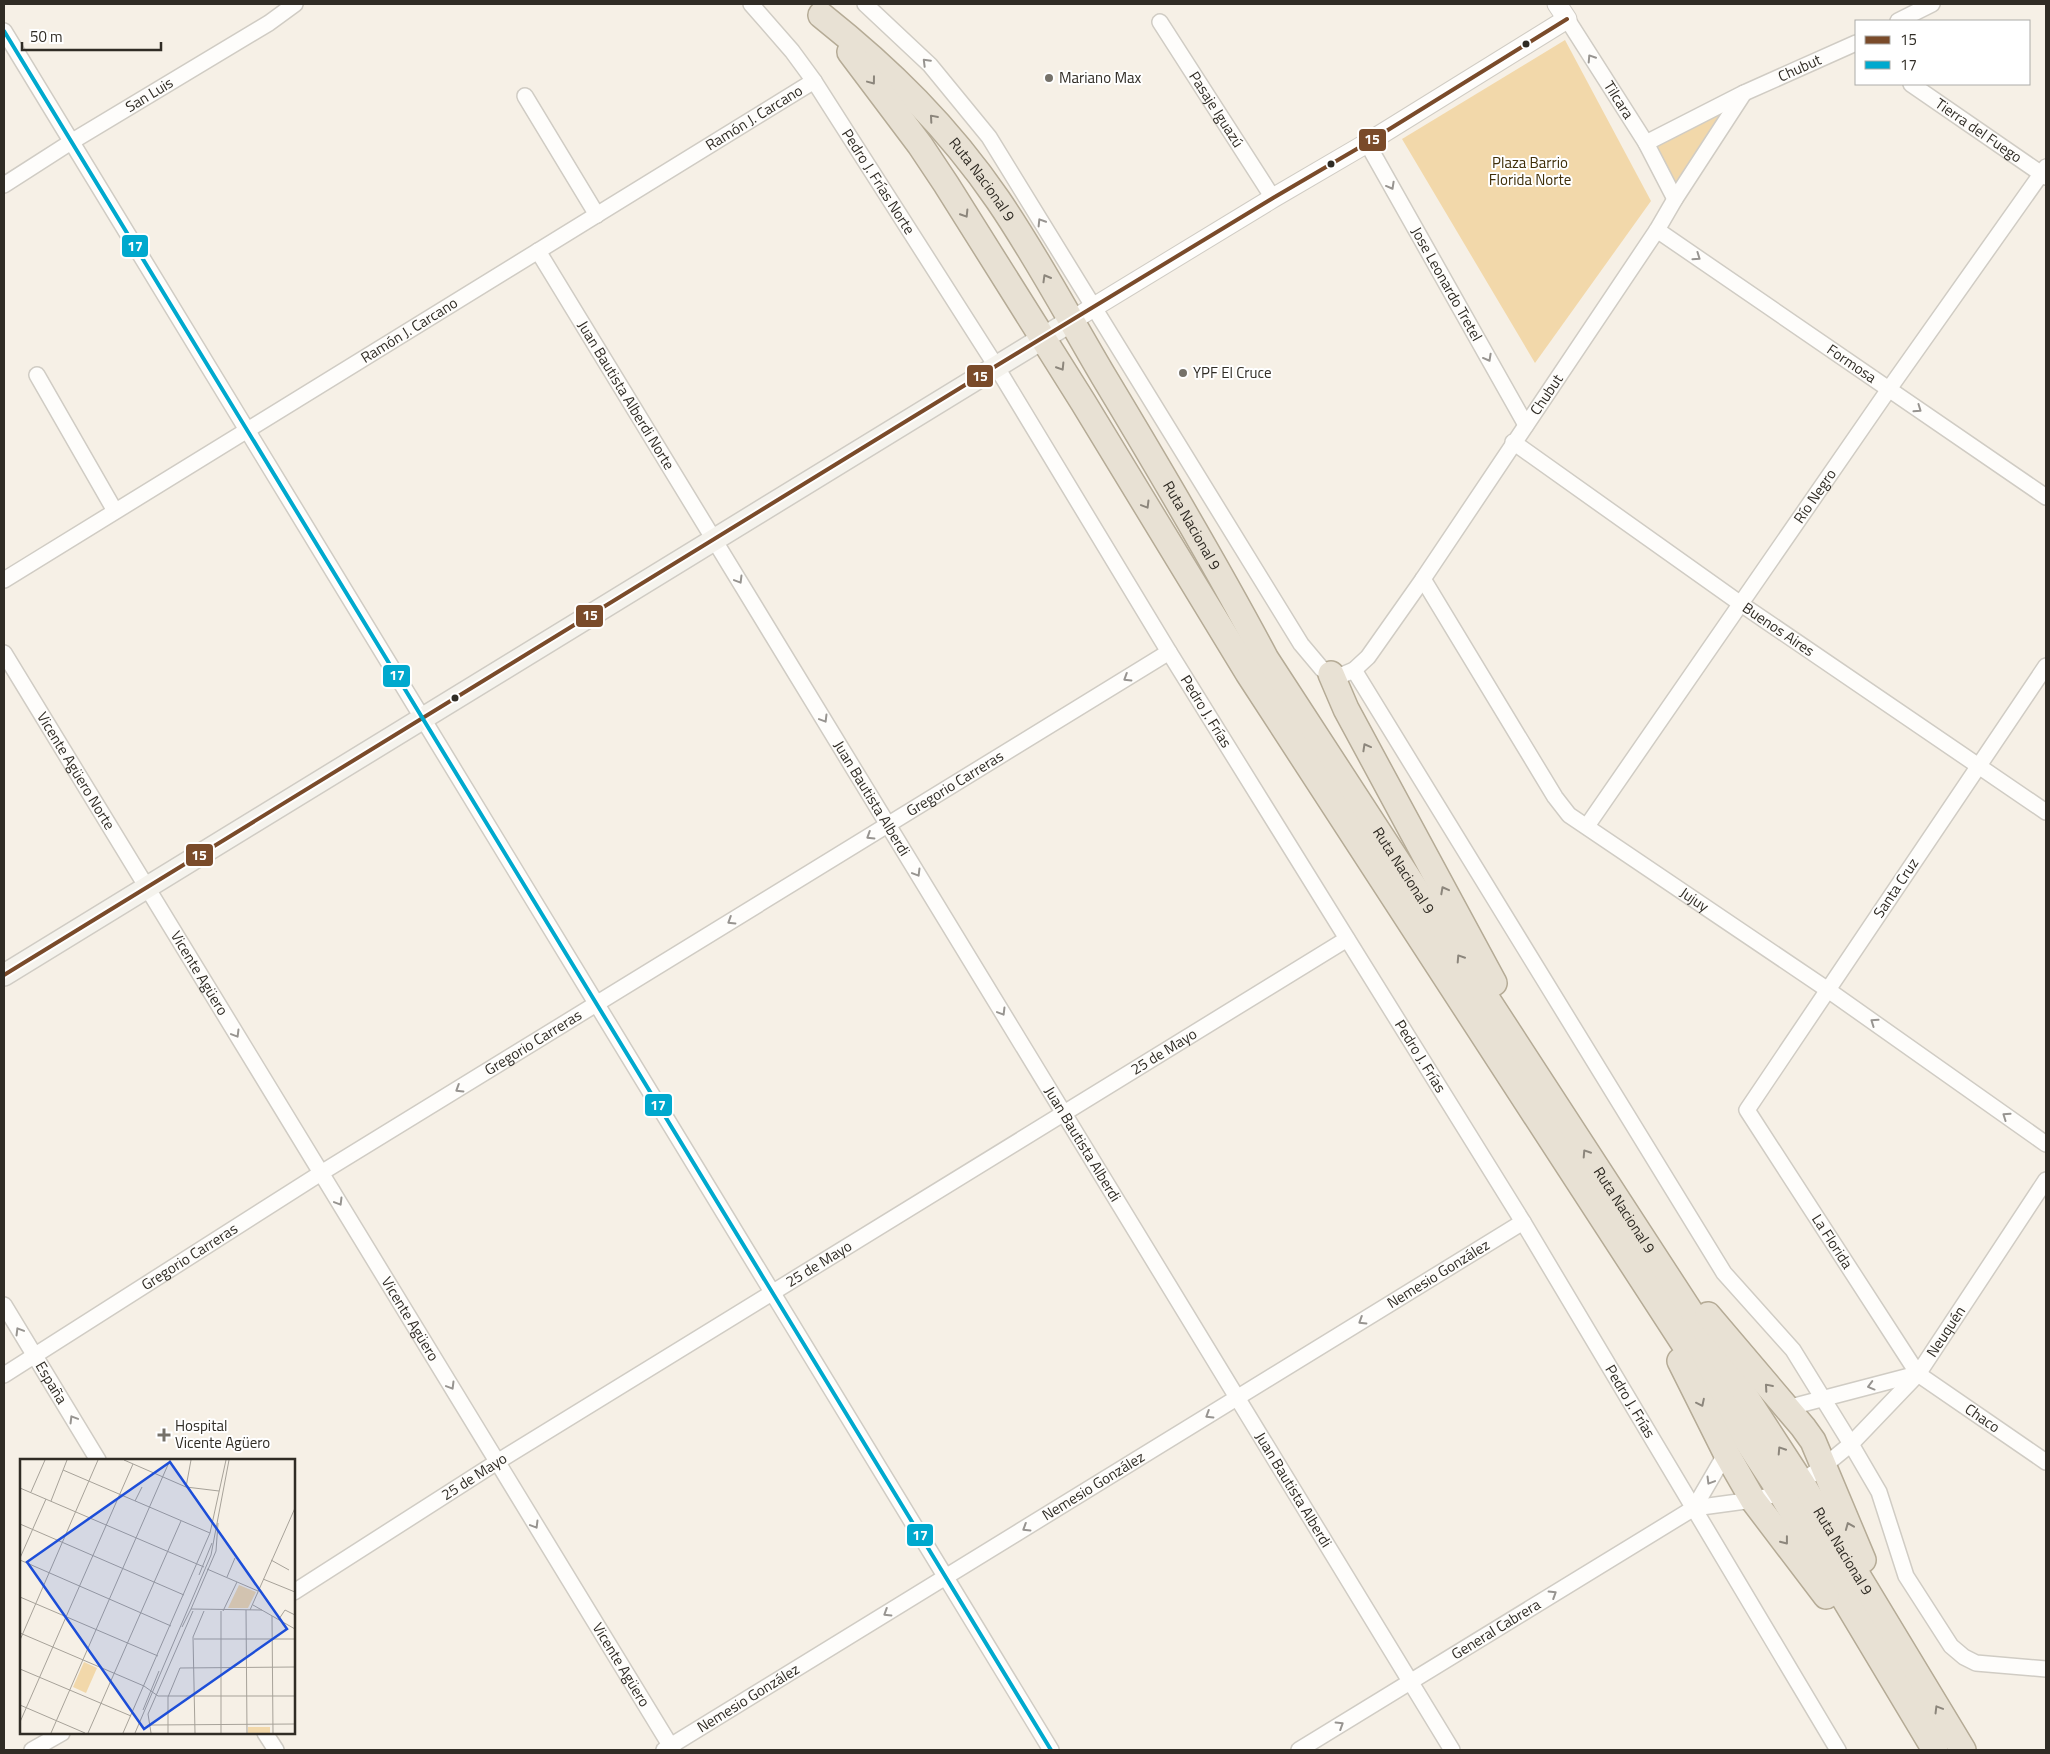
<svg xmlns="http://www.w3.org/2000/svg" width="2050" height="1754" viewBox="0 0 2050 1754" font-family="'Titillium Web',sans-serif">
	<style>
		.green { fill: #f2d8aa }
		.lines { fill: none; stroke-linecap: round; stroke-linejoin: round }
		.minor-casing { stroke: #d0ccc4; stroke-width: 18 }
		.tertiary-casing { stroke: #d0ccc4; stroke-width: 21 }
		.secondary-casing { stroke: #d0ccc4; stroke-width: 24 }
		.trunk-casing { stroke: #b5ab96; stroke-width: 28 }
		.minor { stroke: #fefdfb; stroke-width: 15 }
		.tertiary { stroke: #fefdfb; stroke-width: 19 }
		.secondary { stroke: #f5f3ed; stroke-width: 21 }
		.trunk { stroke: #e8e1d4; stroke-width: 25 }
		.bus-1-casing { stroke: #fff; stroke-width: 8 }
		.bus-2-casing { stroke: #fff; stroke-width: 8 }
		.bus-1 { stroke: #7a4b2a; stroke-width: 4 }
		.bus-2 { stroke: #00a9ce; stroke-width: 4 }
		.oneway { stroke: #979490 }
		.oneway2 { stroke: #8c867c }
		.bus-dot { fill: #302c25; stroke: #fff; stroke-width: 2 }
		.poi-dot { fill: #757169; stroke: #fff; stroke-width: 2 }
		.labels { text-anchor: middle; stroke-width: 4; stroke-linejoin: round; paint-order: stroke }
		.street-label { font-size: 15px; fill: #302c25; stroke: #fff }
		.poi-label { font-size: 15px; fill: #302c25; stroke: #fff; text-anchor: start }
		.park-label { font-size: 15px; fill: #3f2e08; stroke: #fff }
		.inset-road { fill: none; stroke: #a7a299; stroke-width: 1 }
		.view { fill: #1d4ed8; fill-opacity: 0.15; stroke: #1d4ed8; stroke-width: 2.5 }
		.inset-edge { fill: none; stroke: #302c25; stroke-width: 2.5 }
		.line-badge { stroke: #fff; stroke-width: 2 }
		.badge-label { font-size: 14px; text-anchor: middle; font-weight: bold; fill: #fff }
	</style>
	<rect width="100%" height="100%" fill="#f6f0e6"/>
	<g class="green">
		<polygon points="1565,40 1651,201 1535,363 1402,139"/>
		<polygon points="1737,100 1675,194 1650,145"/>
	</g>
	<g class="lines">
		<defs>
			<g id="minor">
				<path id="s1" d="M751 4 792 51 814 81 996 366 1169 652 1523 1222 1838 1750"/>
				<path id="s2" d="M865 4 930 65 989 137 1301 644 1322 669 1331 674 1342 675 1354 670 1368 657 1423 579 1657 230 1675 199 1744 93"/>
				<path id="s3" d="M1567 19 1646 143 1675 199"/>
				<polyline points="1898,21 1932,4"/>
				<path id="s4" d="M1160 22 1273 198"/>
				<polyline points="4,31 1051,1750"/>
				<path id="s5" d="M1911 84 2046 177"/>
				<polyline points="525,96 597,215"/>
				<path id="s6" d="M1367 143 1526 425"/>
				<path id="s7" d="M1646 143 1744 93 1856 43"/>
				<path id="s8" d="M4 185 71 142 269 23 295 4"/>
				<path id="s9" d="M1657 230 2046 497"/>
				<path id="s10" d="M538 251 1452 1750"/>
				<polyline points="37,375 115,511"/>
				<path id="s11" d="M1513 442 1741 604 2046 812"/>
				<path id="s12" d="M1423 579 1555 797 1569 815 1828 990 2046 1144"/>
				<path id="s13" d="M4 580 814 81"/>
				<path id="s14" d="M4 653 673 1750"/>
				<path id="s15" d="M2046 666 1747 1110 1918 1374 2046 1462"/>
				<polyline points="1354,670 1724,1273 1793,1350 1851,1444 1879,1492 1906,1576 1951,1646 1964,1657 1976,1663 2046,1669"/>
				<path id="s16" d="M1587 826 1889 389 2046 167"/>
				<path id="s17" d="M4 1305 98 1460"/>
				<path id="s18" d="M4 1375 321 1173 1169 652"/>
				<polyline points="1787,1408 1917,1374"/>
				<polyline points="1694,1508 1726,1453"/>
				<path id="s19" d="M294 1592 497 1462 1347 939"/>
				<polyline points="265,1733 276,1750"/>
				<polyline points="32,1750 62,1733"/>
				<path id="s20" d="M664 1750 1523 1222"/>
				<path id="s21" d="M1299 1750 1694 1508 1753 1500 1781 1493 1801 1482 1824 1466 1851 1444 1918 1374 2046 1180"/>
			</g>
			<polyline id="tertiary" points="1071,321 1273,198 1367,143 1567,19 1557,4"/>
			<polyline id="secondary" points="4,975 1071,321"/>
			<g id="trunk">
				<path id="s22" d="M821 15C890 70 948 127 998 200 1037 257 1069 318 1104 377 1160 470 1215 563 1266 659L1801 1482 1963 1750"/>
				<polyline points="850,52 920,145 946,184 1083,402 1248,673 1781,1493 1935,1750"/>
				<polyline points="1331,674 1346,709 1494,983"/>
				<polyline points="1708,1315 1803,1427 1813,1441 1863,1560"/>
				<polyline points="1680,1361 1726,1453 1753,1500 1826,1596"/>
			</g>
		</defs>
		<use href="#minor" class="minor-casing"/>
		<use href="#tertiary" class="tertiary-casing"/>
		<use href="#secondary" class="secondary-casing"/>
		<use href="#trunk" class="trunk-casing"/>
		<use href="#minor" class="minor"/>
		<use href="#tertiary" class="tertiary"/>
		<use href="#secondary" class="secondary"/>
		<use href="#trunk" class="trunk"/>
		<defs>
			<polyline id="bus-1" points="4,975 996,366 1273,198 1367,143 1567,19"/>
			<polyline id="bus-2" points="4,31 1051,1750"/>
		</defs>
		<use href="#bus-1" class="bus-1-casing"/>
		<use href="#bus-2" class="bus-2-casing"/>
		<use href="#bus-1" class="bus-1"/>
		<use href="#bus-2" class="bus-2"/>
	</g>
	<defs><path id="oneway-chevron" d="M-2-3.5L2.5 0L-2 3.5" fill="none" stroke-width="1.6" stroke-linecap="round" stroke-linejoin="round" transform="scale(1.25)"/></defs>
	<g class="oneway">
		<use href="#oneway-chevron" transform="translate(1591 58) rotate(-123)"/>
		<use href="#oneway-chevron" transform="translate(926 62) rotate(-135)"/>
		<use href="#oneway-chevron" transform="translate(1391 186) rotate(61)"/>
		<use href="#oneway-chevron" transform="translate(1041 222) rotate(-122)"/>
		<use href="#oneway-chevron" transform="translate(1697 257) rotate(35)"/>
		<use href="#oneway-chevron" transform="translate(1488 358) rotate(61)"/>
		<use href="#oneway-chevron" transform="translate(1918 409) rotate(35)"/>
		<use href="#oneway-chevron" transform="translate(739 580) rotate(59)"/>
		<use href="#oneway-chevron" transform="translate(1127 678) rotate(148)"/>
		<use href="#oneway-chevron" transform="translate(824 719) rotate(59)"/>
		<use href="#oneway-chevron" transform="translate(870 836) rotate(148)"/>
		<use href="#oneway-chevron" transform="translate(917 873) rotate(59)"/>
		<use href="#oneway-chevron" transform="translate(731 921) rotate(148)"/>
		<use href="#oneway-chevron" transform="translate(1002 1012) rotate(59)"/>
		<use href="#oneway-chevron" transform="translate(1874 1022) rotate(-145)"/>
		<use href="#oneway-chevron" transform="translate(236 1034) rotate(59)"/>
		<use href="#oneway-chevron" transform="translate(459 1089) rotate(148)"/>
		<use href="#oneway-chevron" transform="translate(2006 1116) rotate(-145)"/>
		<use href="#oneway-chevron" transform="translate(339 1202) rotate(59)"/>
		<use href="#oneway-chevron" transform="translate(1362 1321) rotate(148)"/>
		<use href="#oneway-chevron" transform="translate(19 1331) rotate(-121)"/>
		<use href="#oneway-chevron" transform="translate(451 1386) rotate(59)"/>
		<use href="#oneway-chevron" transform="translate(1871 1386) rotate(165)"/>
		<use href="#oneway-chevron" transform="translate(1209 1415) rotate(148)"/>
		<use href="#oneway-chevron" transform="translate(73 1419) rotate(-121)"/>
		<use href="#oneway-chevron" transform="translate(1710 1481) rotate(121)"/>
		<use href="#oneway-chevron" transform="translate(535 1525) rotate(59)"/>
		<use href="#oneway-chevron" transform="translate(1026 1528) rotate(148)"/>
		<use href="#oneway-chevron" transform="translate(1553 1594) rotate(-32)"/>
		<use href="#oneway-chevron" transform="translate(887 1613) rotate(148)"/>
		<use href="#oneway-chevron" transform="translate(1340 1725) rotate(-32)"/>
	</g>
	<g class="oneway2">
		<use href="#oneway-chevron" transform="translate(872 81) rotate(53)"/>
		<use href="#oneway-chevron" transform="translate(933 118) rotate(-131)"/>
		<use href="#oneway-chevron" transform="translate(965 214) rotate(58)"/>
		<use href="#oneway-chevron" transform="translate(1046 278) rotate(-120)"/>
		<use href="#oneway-chevron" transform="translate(1061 367) rotate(58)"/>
		<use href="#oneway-chevron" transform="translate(1146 505) rotate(59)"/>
		<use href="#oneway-chevron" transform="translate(1366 747) rotate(-119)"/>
		<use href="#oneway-chevron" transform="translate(1444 890) rotate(-118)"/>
		<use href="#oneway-chevron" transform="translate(1460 958) rotate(-123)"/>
		<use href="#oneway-chevron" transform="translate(1586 1153) rotate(-123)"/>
		<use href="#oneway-chevron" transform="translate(1768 1387) rotate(-131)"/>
		<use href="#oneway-chevron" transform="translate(1701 1403) rotate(64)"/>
		<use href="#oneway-chevron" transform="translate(1781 1450) rotate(-123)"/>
		<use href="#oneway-chevron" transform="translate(1849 1526) rotate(-112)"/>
		<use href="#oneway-chevron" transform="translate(1785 1541) rotate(52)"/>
		<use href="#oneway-chevron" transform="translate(1938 1709) rotate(-121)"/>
	</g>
	<g class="bus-dot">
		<circle cx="1526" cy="44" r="4.5"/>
		<circle cx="1331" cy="164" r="4.5"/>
		<circle cx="455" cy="698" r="4.5"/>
	</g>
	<g class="poi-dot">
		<circle cx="1049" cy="78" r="5"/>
		<circle cx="1183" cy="373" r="5"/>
		<path d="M161.5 1427.5h5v5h5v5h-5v5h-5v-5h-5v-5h5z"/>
	</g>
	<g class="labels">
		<g class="street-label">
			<text dy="5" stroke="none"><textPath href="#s7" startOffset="171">Chubut</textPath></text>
			<text dy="5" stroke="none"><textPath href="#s8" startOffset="171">San Luis</textPath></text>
			<text dy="5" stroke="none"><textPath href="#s3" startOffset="96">Tilcara</textPath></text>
			<text dy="5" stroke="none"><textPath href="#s4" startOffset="104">Pasaje Iguazú</textPath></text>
			<text dy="5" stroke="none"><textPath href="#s13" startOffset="881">Ramón J. Carcano</textPath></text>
			<text dy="5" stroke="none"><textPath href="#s5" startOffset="82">Tierra del Fuego</textPath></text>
			<text dy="5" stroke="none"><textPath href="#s1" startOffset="219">Pedro J. Frías Norte</textPath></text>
			<text dy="5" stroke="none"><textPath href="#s22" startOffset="231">Ruta Nacional 9</textPath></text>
			<text dy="5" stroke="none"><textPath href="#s6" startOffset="162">Jose Leonardo Tretel</textPath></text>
			<text dy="5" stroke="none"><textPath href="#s13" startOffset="476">Ramón J. Carcano</textPath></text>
			<text dy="5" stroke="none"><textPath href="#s9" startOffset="236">Formosa</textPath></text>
			<text dy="5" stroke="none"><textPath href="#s10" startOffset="169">Juan Bautista Alberdi Norte</textPath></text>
			<text dy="5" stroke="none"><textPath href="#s2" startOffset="1181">Chubut</textPath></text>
			<text dy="5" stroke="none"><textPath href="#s16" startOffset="401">Río Negro</textPath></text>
			<text dy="5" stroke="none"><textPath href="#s22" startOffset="636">Ruta Nacional 9</textPath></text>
			<text dy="5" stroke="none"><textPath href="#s11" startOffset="325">Buenos Aires</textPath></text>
			<text dy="5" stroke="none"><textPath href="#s1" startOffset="842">Pedro J. Frías</textPath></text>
			<text dy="5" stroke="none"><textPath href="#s14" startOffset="138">Vicente Agüero Norte</textPath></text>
			<text dy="5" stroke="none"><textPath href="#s18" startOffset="1120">Gregorio Carreras</textPath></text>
			<text dy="5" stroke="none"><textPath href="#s10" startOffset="641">Juan Bautista Alberdi</textPath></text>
			<text dy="5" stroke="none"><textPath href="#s22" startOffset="1041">Ruta Nacional 9</textPath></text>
			<text transform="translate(1896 888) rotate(-56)" y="5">Santa Cruz</text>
			<text dy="5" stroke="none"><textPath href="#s12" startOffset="429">Jujuy</textPath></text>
			<text dy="5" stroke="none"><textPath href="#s14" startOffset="375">Vicente Agüero</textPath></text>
			<text dy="5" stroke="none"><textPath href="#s18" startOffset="625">Gregorio Carreras</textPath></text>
			<text dy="5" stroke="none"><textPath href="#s19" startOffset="1024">25 de Mayo</textPath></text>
			<text dy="5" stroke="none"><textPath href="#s1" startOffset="1248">Pedro J. Frías</textPath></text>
			<text dy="5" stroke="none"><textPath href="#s10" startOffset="1046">Juan Bautista Alberdi</textPath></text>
			<text dy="5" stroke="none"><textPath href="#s22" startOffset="1446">Ruta Nacional 9</textPath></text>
			<text dy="5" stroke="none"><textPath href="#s15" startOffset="692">La Florida</textPath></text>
			<text dy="5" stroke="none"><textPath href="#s18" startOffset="220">Gregorio Carreras</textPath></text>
			<text dy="5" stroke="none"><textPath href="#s19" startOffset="619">25 de Mayo</textPath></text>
			<text dy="5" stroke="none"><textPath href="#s20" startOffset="909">Nemesio González</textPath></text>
			<text dy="5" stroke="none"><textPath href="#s14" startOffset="780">Vicente Agüero</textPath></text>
			<text dy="5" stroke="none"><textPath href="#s21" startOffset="785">Neuquén</textPath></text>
			<text dy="5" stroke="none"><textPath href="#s17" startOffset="91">España</textPath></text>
			<text dy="5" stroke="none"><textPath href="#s1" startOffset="1652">Pedro J. Frías</textPath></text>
			<text dy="5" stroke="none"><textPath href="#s15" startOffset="928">Chaco</textPath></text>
			<text dy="5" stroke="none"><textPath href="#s19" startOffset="214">25 de Mayo</textPath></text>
			<text dy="5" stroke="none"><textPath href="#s20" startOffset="504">Nemesio González</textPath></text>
			<text dy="5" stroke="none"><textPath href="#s10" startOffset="1451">Juan Bautista Alberdi</textPath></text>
			<text dy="5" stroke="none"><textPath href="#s22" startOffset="1851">Ruta Nacional 9</textPath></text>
			<text dy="5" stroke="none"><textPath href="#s21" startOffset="231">General Cabrera</textPath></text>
			<text dy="5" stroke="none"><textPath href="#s14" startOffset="1185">Vicente Agüero</textPath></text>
			<text dy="5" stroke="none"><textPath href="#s20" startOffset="99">Nemesio González</textPath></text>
		</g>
		<g class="poi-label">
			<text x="1059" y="83">Mariano Max</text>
			<text x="1193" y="378">YPF El Cruce</text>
			<text x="175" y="1431">Hospital<tspan x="175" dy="17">Vicente Agüero</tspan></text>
		</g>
		<g class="park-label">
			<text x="1530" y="168">Plaza Barrio<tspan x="1530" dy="17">Florida Norte</tspan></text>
		</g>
	</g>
	<g transform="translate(20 1459)">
		<rect width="275" height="275" fill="#f6f0e6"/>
		<path d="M219 126 236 133 228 149H208ZM64 203 77 209 66 234 53 228ZM228 268H250V274H228Z" fill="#f2d8aa"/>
		<path class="inset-road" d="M104 1 166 28 199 32M43 11 190 74M166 28 171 1M0 29 184 108M11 33 25 1M31 42 47 1M115 42 122 28M198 64 196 92 171 150 242 151M0 65 164 136M0 99 26 40M0 101 151 167M251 101 269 111M187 110 238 132M179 116 192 84M207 118 215 99M243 120 275 133M0 138 138 197M233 146 275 170M226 151 227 274M230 151 275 49M201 152V274M203 152 217 123M252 157 253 274M259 160 265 151 275 156M162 168 171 150M0 174 124 227 138 237H275M174 180H275M0 181 78 1M0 210 111 257M0 246 65 274M123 251 139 212M0 263 113 5M131 266 275 265M31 274 150 1M68 274 161 62M103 274 190 74 206 1M115 274 191 96 209 1M131 274 128 255 173 152M148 274V238L160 209 275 208M175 274 173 178 184 152"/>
		<path class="view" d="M150 3 267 170 124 270 7 103Z"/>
		<rect width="275" height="275" class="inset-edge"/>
	</g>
	<g class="line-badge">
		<rect x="1358" y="128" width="29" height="24" rx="5" fill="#7a4b2a"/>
		<rect x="121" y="234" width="28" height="24" rx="5" fill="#00a9ce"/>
		<rect x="966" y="364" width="28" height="24" rx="5" fill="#7a4b2a"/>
		<rect x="575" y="604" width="29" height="24" rx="5" fill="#7a4b2a"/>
		<rect x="382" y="664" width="29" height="24" rx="5" fill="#00a9ce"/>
		<rect x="185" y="843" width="29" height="24" rx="5" fill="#7a4b2a"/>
		<rect x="644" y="1093" width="29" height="24" rx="5" fill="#00a9ce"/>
		<rect x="906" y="1523" width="28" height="24" rx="5" fill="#00a9ce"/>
	</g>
	<g class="badge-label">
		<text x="1372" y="144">15</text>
		<text x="135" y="251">17</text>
		<text x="980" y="381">15</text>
		<text x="590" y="620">15</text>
		<text x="397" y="680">17</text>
		<text x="199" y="860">15</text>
		<text x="658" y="1110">17</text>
		<text x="920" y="1540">17</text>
	</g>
	<rect width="2050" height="1754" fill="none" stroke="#302c25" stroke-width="10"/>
	<rect x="1855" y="20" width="175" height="65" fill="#ffffff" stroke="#acaba8"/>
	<rect x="1865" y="36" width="25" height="8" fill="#7a4b2a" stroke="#acaba8"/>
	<text x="1900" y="45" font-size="15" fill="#302c25">15</text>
	<rect x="1865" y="61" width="25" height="8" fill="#00a9ce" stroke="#acaba8"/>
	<text x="1900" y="70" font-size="15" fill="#302c25">17</text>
	<path d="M22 42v8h139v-8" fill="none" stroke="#302c25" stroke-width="2.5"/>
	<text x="30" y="42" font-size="15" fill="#302c25" stroke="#ffffff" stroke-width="4" paint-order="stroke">50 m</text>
</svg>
